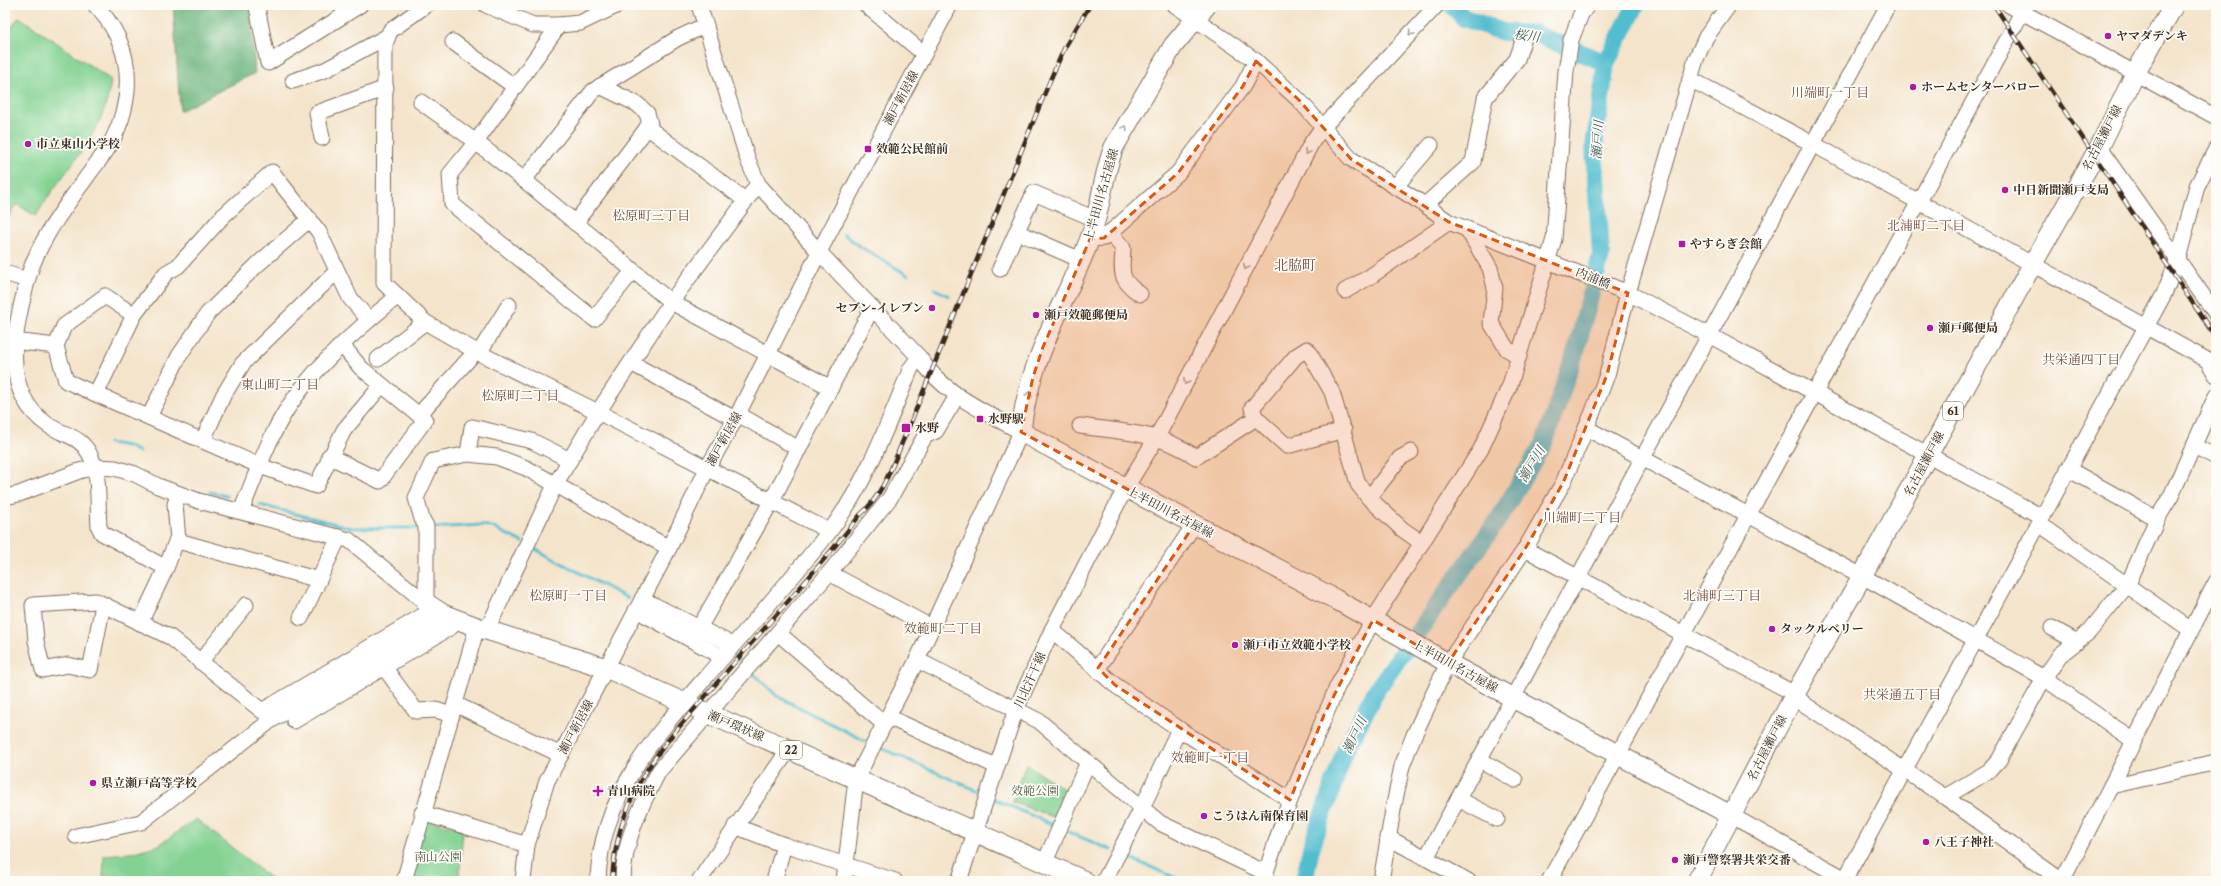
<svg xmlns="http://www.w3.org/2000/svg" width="2221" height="886" viewBox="0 0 2221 886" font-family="'Libre Caslon Text','Noto Serif JP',serif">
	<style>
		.green { fill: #83d292; stroke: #5f7e58 }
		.forest { fill: #6ab47c; stroke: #526f4d }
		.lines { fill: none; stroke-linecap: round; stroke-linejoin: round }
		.stream { stroke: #53bdd0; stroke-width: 3 }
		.river { stroke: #53bdd0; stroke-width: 18 }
		.minor-casing { stroke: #7c6b5b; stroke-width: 17 }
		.major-casing { stroke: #7c6b5b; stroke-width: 21 }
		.minor { stroke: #fff; stroke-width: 15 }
		.major { stroke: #fff; stroke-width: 19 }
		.rail-casing { stroke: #3b2a1e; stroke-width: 4.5 }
		.rail { stroke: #fdfcf7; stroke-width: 3; stroke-dasharray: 9; stroke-linecap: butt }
		.oneway { stroke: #a79f9a }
		.marked { fill: #df570d; fill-opacity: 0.2; stroke: #df570d; stroke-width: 3; stroke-dasharray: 8 5; stroke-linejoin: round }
		.poi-dot { fill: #b5179e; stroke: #fdfcf7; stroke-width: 1.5 }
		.labels { text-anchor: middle; stroke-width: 3.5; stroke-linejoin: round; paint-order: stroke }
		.shield { fill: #fdfcf7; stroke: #75695f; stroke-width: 1 }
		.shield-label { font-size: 11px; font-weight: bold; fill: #3b2a1e }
		.poi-label { font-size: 12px; font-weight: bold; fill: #3b2a1e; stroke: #fdfcf7; text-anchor: start }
		.street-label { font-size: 12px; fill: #3b2a1e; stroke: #fdfcf7 }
		.park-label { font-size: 12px; fill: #515c41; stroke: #fdfcf7 }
		.water-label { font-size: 13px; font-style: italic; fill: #435d5c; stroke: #fdfcf7 }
		.neighbourhood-label { font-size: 13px; fill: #764d40; stroke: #fdfcf7 }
		.quarter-label { font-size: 14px; fill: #764d40; stroke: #fdfcf7 }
	</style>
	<rect width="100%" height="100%" fill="#fdfcf7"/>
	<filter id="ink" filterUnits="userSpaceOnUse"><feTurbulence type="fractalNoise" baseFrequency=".025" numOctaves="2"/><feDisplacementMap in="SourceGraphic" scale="8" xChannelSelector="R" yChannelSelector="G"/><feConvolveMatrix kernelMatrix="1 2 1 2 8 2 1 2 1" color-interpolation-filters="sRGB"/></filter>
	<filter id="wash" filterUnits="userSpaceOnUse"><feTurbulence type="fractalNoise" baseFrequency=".012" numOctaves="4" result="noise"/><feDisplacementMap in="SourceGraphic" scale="16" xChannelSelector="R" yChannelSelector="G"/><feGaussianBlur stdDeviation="0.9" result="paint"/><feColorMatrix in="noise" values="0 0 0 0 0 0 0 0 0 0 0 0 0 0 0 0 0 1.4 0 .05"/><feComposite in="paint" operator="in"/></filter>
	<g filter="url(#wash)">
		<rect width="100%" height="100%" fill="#f4e4cb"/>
		<g class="green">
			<path d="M19 17 111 80C105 136 63 169 36 216L16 204 5 223V199L9 200 5 198V37Z"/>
			<polygon points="1026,764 1070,793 1059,819 1012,802"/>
			<polygon points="196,819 274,881 103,881 104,855 131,853 159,845"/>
			<polygon points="424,820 463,828 459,881 407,881"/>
		</g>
		<polygon class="forest" points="173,5 250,5 255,73 180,111"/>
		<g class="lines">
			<g class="stream">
				<polyline points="844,234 859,246 908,275"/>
				<polyline points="935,289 949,296"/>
				<polyline points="109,443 128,446 139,452"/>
				<polyline points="210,492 227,496"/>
				<polyline points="260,505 352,528 421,528"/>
				<polyline points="431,528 482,525 492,527 522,542"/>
				<polyline points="535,549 627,598"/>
				<polyline points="731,653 745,666"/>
				<polyline points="751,671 777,696 867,742"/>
				<polyline points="879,747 978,791"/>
				<polyline points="994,799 1056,826"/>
				<polyline points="1064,830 1111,850"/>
				<polyline points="1125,856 1183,881"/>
			</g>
			<g class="river">
				<polyline points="1451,5 1464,18 1503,32 1536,34 1606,63"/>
				<polyline points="1304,881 1311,848 1345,751 1377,689 1498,520 1545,441 1577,347 1601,255 1594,147 1606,63 1636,5"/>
			</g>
		</g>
	</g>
	<g filter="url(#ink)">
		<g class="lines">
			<defs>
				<g id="minor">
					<path d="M95 5C133 44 136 94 112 141 107 152 98 161 91 171 67 205 37 241 27 282 14 332 0 392 48 425 63 435 80 436 89 453 101 474 97 503 99 527L102 533 166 568"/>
					<polyline points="426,5 390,31 385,44 384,283 425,322 479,353 598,412 829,531"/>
					<polyline points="486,5 533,25 559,25 580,23 618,5"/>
					<path d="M699 5 748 160 758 184 819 252 919 357C943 394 984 411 1021 432L917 660 856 779 844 881"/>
					<polyline points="866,5 924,54"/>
					<polyline points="1175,5 1256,61 1299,100 1351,159 1425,205 1449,222 1628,293 1709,335 2042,517"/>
					<polyline points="2009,5 2216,117"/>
					<polyline points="257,7 268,63 360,5"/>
					<polyline points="559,25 476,142 450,174 452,204 594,319 633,271"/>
					<polyline points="453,42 515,87"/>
					<polyline points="1690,79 1813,144 2207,360 2216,375"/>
					<polyline points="293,81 325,70 388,36"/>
					<polyline points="421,102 476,142 524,180 671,302 831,388"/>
					<polyline points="647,127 745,200"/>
					<polyline points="322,138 317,113 386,88"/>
					<polyline points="2099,148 2216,314"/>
					<polyline points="524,180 593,91 678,38 706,25"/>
					<polyline points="1395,187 1431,145"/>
					<polyline points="1425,205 1473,162 1485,98 1517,59 1524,38"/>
					<polyline points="575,223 650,124 647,113 637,104 600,86"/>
					<polyline points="1467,229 1490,268 1495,288 1491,323 1507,349 1519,356"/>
					<polyline points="1017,232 1081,260"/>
					<path d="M1111 234 1123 248C1122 272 1118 279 1140 294"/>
					<polyline points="1090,239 1104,238 1178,173 1243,86 1256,61"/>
					<polyline points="1000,269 1034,193 1095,219"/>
					<polyline points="5,273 27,280"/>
					<polyline points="1345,291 1371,276 1449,222"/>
					<polyline points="134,315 105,296 64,326 56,346 66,381 260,466 316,486 344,430 381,386"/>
					<polyline points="13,341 56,346"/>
					<polyline points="479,353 509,305"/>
					<polyline points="378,359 425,322"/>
					<polyline points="631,363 735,419"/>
					<polyline points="96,394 134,315 166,273 178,266 223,216 272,172 319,232 350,298 369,320"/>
					<polyline points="425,408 476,351"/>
					<polyline points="738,414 799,449"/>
					<polyline points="149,417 179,356 208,313 258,264 310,219"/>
					<polyline points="1256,418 1252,408 1296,356 1307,349 1332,392 1358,484 1369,498 1402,529 1422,543"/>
					<path d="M1080 426C1123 432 1159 432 1196 457L1256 418 1287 446 1344 430"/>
					<polyline points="1586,428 1862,576 2044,678 2134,741"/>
					<polyline points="203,440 223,396 243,363 336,272"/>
					<polyline points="2194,446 2216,457"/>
					<polyline points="468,454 472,427 532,441 570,460"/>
					<polyline points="329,456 380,481 425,420 361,368 342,345"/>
					<polyline points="2068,469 2157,519"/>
					<polyline points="5,497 19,494 79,471 95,467 115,468 135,474 158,486 199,501 349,540 426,603"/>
					<polyline points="1369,498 1400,458 1411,452"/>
					<path d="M241 511C257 473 271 429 296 396 324 358 361 326 398 296"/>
					<polyline points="2038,523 2191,630"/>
					<polyline points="178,541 319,580"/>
					<polyline points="1525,549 1795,694 1804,704 1945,797 2062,881"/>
					<polyline points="829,573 931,627"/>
					<polyline points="642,599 733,645"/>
					<polyline points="426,603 426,526 422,519 416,498 433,461 468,454 497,457 526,468 669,548"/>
					<polyline points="103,605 90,670 68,665 43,670 36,641 33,605 96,601 170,637 262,711 434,609"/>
					<polyline points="636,610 723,657"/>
					<polyline points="301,618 339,537"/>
					<polyline points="140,623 166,568 177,539 178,541 175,504 179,494"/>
					<polyline points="699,628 771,502 872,308"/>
					<polyline points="2052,628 2077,642"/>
					<polyline points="487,630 555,485 598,412 671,302 758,184"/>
					<polyline points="1052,630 1115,685 1185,733 1290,800"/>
					<polyline points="778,633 884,724"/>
					<polyline points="917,660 1039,721 1160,823 1266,873"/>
					<polyline points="200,662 246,605"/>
					<polyline points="384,667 416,711 436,710 451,715"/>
					<polyline points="1098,668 1194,525"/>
					<polyline points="455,704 561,755"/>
					<polyline points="888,717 996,766"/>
					<polyline points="294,721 451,627 457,620"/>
					<polyline points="1479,759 1515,780"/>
					<polyline points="2111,786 2216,762"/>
					<polyline points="1945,797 1989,771 1999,760 2044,678 2060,655 2089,632 2128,584 2157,519 2171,496 2216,396"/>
					<polyline points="1458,799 1497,819"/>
					<polyline points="422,813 527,845"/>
					<polyline points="1732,816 1849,881"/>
					<polyline points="735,826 784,845 895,881"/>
					<polyline points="76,836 141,822 270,721 430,625 443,614"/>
					<polyline points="1387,837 1468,881"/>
					<polyline points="1426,858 1888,5"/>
					<polyline points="1045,862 1087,764"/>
					<polyline points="404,881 477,627"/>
					<polyline points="523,881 527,845 547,781 669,548 707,469 738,414 819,252 950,5"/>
					<path d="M598 881C600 795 659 731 712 670 751 624 792 579 829 532 867 483 887 425 911 368L919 357"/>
					<path d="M623 881C623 842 641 805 659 771L829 573 890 498 925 436 936 431 957 396"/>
					<polyline points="699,881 789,749"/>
					<polyline points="774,881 784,845"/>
					<polyline points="959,881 1016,709 1052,630 1125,489 1157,437 1312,142 1322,128 1437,5"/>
					<polyline points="1104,881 1142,808 1179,729"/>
					<polyline points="1263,881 1290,800 1337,687 1373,620 1481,449 1510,385 1554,239 1566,71 1571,40 1581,14 1588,5"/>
					<polyline points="1381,881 1393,810 1402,766 1414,735 1448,663 1525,549 1563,483 1592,414 1607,375 1628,293 1696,59 1706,37 1729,5"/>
					<polyline points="1549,881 2026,5"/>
					<polyline points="1844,881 2164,294 2178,259 2197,186 2216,149"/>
					<polyline points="2062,881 2216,582"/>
				</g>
				<g id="major">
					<path d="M1207 5 1173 46 1114 147C1102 177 1101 210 1089 241 1065 303 1027 364 1021 432L1335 599 1448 663 1732 816"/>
					<polyline points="426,603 443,614 477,627 606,668 1085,881"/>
					<polyline points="1697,881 1795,694 1862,576 2032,265 2099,148 2135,74 2174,5"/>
				</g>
			</defs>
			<use href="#minor" class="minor-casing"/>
			<use href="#major" class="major-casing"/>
			<use href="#minor" class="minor"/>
			<use href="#major" class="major"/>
			<defs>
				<g id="rail">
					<polyline points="1994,5 2216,338"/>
					<path d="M612 881C614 846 624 810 641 780 659 748 685 720 709 692 759 633 813 576 860 515 885 494 895 457 908 429L1051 78 1065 47 1090 5"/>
				</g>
			</defs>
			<use href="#rail" class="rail-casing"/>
			<use href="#rail" class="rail"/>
		</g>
		<defs><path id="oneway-chevron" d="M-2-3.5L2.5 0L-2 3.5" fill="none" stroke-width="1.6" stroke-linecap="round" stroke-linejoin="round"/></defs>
		<g class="oneway">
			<use href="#oneway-chevron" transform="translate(1411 33) rotate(133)"/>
			<use href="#oneway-chevron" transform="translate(1125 128) rotate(-60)"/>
			<use href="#oneway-chevron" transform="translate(1307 152) rotate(118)"/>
			<use href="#oneway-chevron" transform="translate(1246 267) rotate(118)"/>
			<use href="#oneway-chevron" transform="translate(1186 382) rotate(118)"/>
			<use href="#oneway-chevron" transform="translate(1029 394) rotate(-76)"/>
		</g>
	</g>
	<path class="marked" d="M1256 61 1299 100 1351 159 1449 222 1628 293 1607 375 1563 483 1525 549 1448 663 1373 620 1324 715 1290 800 1115 685 1098 668 1194 525 1021 432 1033 377 1043 347 1090 239 1104 238 1178 173 1243 86Z"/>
	<g class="poi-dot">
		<circle cx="2108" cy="36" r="4"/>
		<circle cx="1913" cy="87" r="4"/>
		<circle cx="28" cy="144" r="4"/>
		<rect x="864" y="145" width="8" height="8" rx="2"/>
		<circle cx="2005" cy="190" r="4"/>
		<rect x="1678" y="240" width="8" height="8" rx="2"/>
		<circle cx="932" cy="308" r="4"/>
		<circle cx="1036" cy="315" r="4"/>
		<circle cx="1930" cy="328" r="4"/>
		<rect x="976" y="415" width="8" height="8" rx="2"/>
		<rect x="901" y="423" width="10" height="10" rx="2"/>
		<circle cx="1772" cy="629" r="4"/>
		<circle cx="1235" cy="645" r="4"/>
		<circle cx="93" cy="783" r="4"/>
		<path d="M596 785h4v4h4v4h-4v4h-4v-4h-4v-4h4z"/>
		<circle cx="1204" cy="816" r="4"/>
		<circle cx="1926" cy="842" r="4"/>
		<circle cx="1675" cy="860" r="4"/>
	</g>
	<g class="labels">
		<g class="shield">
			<rect x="1943" y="402" width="20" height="18" rx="3"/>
			<rect x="780" y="741" width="22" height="18" rx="3"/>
		</g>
		<g class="shield-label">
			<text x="1953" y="415">61</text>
			<text x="791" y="754">22</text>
		</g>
		<g class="poi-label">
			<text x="2116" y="40">ヤマダデンキ</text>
			<text x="1921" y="91">ホームセンターバロー</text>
			<text x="36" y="148">市立東山小学校</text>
			<text x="876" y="153">效範公民館前</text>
			<text x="2013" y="194">中日新聞瀬戸支局</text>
			<text x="1690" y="248">やすらぎ会館</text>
			<text x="924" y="312" text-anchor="end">セブン-イレブン</text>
			<text x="1044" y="319">瀬戸效範郵便局</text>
			<text x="1938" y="332">瀬戸郵便局</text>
			<text x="988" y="423">水野駅</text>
			<text x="915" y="432">水野</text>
			<text x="1780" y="633">タックルベリー</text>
			<text x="1243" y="649">瀬戸市立效範小学校</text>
			<text x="101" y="787">県立瀬戸高等学校</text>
			<text x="607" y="795">青山病院</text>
			<text x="1212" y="820">こうはん南保育園</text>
			<text x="1934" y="846">八王子神社</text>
			<text x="1683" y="864">瀬戸警察署共栄交番</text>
		</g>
		<g class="street-label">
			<text transform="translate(901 98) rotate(-62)" y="4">瀬戸新居線</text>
			<text transform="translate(2102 138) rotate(-63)" y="4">名古屋瀬戸線</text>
			<text transform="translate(1101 195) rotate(-74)" y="4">上半田川名古屋線</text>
			<text transform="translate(1593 278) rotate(22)" y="4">内浦橋</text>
			<text transform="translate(724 439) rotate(-61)" y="4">瀬戸新居線</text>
			<text transform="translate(1924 464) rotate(-62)" y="4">名古屋瀬戸線</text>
			<text transform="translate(1170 512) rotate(28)" y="4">上半田川名古屋線</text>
			<text transform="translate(1455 666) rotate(29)" y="4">上半田川名古屋線</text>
			<text transform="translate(1030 680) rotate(-66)" y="4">川北汗干線</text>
			<text transform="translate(736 726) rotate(23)" y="4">瀬戸環状線</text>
			<text transform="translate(576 727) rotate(-62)" y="4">瀬戸新居線</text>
			<text transform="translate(1767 748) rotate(-63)" y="4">名古屋瀬戸線</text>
		</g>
		<g class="park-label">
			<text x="1035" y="795">效範公園</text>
			<text x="438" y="861">南山公園</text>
		</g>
		<g class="water-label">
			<text transform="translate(1527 35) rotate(8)" y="5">桜川</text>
			<text transform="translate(1597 140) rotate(-86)" y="5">瀬戸川</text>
			<text transform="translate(1531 464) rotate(-59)" y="5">瀬戸川</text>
			<text transform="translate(1354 735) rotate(-64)" y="5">瀬戸川</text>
		</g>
		<g class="neighbourhood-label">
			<text x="1830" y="97">川端町一丁目</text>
			<text x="651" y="220">松原町三丁目</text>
			<text x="1926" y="230">北浦町二丁目</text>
			<text x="2081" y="364">共栄通四丁目</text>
			<text x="280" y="389">東山町二丁目</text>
			<text x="520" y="400">松原町二丁目</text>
			<text x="1582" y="522">川端町二丁目</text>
			<text x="568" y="600">松原町一丁目</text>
			<text x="1722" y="600">北浦町三丁目</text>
			<text x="943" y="633">效範町二丁目</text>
			<text x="1902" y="699">共栄通五丁目</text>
			<text x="1210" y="762">效範町一丁目</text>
		</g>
		<g class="quarter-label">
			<text x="1295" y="270">北脇町</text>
		</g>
	</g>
	<rect width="2221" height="886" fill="none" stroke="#fdfcf7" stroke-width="20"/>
</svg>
